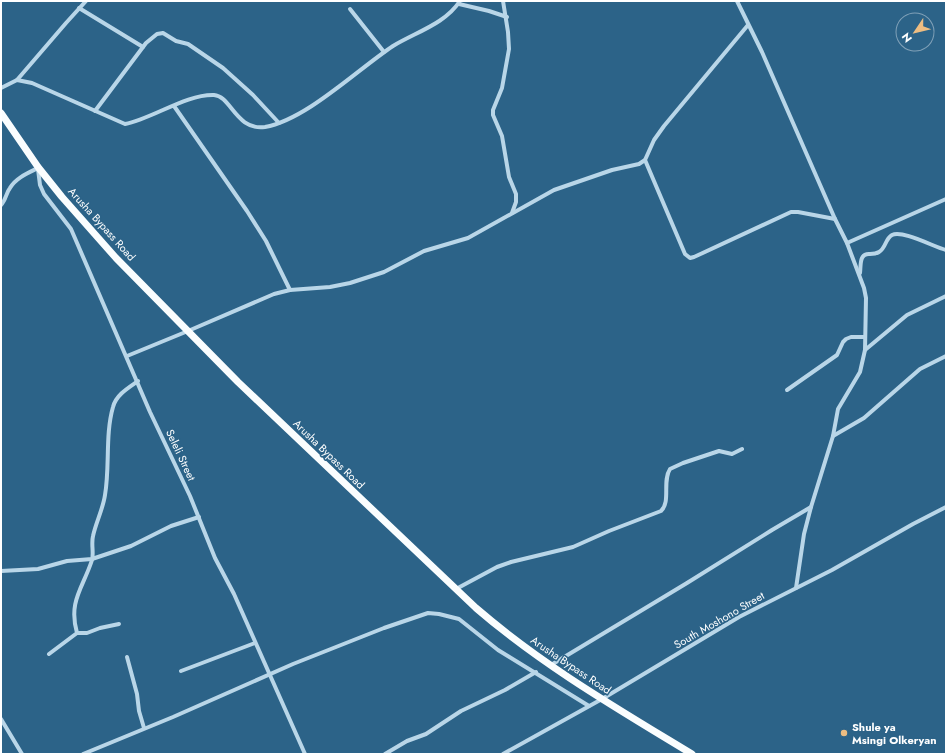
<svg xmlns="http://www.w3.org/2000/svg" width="947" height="755" viewBox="0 0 947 755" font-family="Jost,sans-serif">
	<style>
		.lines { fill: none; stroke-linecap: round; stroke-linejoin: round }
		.street { stroke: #b9d6e8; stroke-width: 4 }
		.primary { stroke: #fafdfe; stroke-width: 7 }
		.poi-dot { fill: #edbd82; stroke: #2c6388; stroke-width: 1.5 }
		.labels { text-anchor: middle; stroke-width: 3; stroke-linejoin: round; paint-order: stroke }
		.street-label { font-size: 11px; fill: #fff; stroke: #2c6388 }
		.poi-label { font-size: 11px; font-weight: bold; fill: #fff; stroke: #2c6388; text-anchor: start }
	</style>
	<rect width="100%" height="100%" fill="#2c6388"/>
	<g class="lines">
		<g class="street">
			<polyline points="503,1 508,32 509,49 502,88 493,110 493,115 502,136 509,177 516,194 516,202 512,213"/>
			<polyline points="737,1 762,52 835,219 847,243 864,288 866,298 865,350 860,372 838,409 833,436 811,507 804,534 796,588"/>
			<polyline points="459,4 489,11 507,17"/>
			<polyline points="79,8 143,47"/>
			<polyline points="350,9 384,52"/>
			<polyline points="17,80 66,23 86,1"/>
			<path d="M1 88 17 80 32 83 125 124C152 119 186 94 214 95 231 96 236 131 265 127 306 120 358 69 393 46 416 32 445 24 460 1"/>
			<polyline points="174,106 247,211 266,241 290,290"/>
			<polyline points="95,111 146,43 157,34 163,33 176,41 188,44 223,68 253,95 279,123"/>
			<polyline points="645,160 685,254 690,258 694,257 791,212 798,212 835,219"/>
			<polyline points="38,169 40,185 44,194 71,229 150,412 190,496 215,558 234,594 305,754"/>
			<path d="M1 205C6 200 6 193 10 188 16 178 28 173 38 168"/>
			<polyline points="847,243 946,199"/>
			<path d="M860 273C861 265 859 253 870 254 873 254 876 254 879 252 886 248 885 239 892 235 903 230 934 247 946 250"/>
			<polyline points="865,350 907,315 946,296"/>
			<polyline points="127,356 188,331 274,294 290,290 330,287 350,283 384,272 424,251 468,238 554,190 612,170 639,164 645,160 654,140 664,126 748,25"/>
			<polyline points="787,390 837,355 843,342 846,339 851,337 865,337"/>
			<polyline points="833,436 864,418 920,369 946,356"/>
			<polyline points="1,571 38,569 67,561 92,559 131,546 171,526 199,517"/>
			<path d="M456 589 497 567 511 562 573 547 609 531 661 511C671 502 662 481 670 469L683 463 719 451 732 454 742 449"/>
			<polyline points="77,633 87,633 100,628 119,624"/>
			<path d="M49 654 77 633C68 601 83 588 92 560 94 553 91 544 93 536 96 522 103 509 105 495 110 466 105 435 113 407 116 395 128 388 138 381"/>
			<polyline points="127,657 137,694 139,711 144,728"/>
			<polyline points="551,665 687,583 772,530 811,507"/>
			<polyline points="181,671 255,643"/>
			<polyline points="1,719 22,754"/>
			<polyline points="83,754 173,717 293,664 384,628 428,613 439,614 459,619 498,650 589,706"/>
			<polyline points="385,754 407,741 426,734 461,711 505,690 536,672"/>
			<polyline points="503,754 602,699 739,617 832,570 913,524 946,507"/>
		</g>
		<path class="primary" d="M1 113 38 167 62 197 116 258 238 382 476 608C542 665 618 709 692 754"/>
	</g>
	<circle class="poi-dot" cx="844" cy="733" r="4"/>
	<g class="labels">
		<g class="street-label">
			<text transform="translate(102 224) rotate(48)" y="4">Arusha Bypass Road</text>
			<text transform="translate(329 454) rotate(44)" y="4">Arusha Bypass Road</text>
			<text transform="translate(181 455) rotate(65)" y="4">Seleli Street</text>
			<text transform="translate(719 620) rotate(-30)" y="4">South Moshono Street</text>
			<text transform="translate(571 665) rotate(34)" y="4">Arusha Bypass Road</text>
		</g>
		<g class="poi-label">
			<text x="852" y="731">Shule ya<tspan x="852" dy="13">Msingi Olkeryan</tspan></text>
		</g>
	</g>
	<rect width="947" height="755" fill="none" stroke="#ffffff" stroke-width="4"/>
	<g transform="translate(915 32) rotate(235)"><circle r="19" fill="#2c6388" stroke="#80a1b8"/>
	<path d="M0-3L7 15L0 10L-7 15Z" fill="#edbd82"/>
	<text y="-6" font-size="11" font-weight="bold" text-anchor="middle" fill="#ffffff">N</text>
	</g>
</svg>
